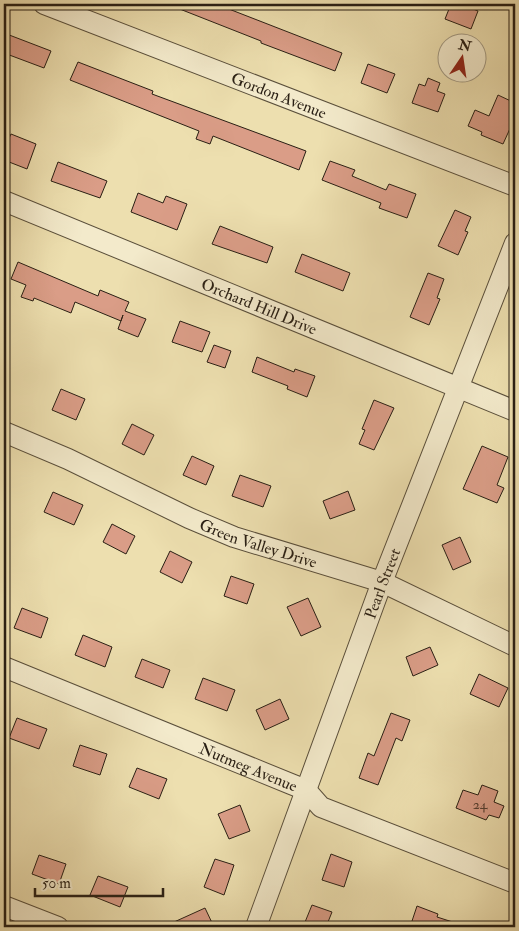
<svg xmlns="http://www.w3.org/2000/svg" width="519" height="931" viewBox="0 0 519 931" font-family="'IM FELL Double Pica',serif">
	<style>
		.building { fill: #da9d87; stroke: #291f14 }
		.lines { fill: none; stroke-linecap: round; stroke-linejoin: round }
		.street-casing { stroke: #5a4f3b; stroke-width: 22 }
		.street { stroke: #f3eacb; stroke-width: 20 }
		.labels { text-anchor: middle; stroke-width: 4; stroke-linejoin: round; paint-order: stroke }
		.number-label { font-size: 14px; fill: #553e31 }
		.street-label { font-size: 16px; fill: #291f14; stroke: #f3eacb }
	</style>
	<rect width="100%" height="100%" fill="#eddfaf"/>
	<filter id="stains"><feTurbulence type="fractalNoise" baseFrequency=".004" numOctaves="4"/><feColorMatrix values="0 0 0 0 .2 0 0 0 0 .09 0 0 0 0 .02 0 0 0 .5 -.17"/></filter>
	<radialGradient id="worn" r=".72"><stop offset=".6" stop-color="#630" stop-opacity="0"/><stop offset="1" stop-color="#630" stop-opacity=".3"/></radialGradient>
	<g class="building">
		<polygon points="167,4 216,4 342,53 335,71 261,43 261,41"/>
		<polygon points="451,4 461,4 478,11 471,29 445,19"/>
		<polygon points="4,33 51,51 44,68 4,53"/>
		<polygon points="78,62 153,91 152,94 306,151 299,170 213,136 210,144 196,139 199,131 70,80"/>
		<polygon points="368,64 395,74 387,93 361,83"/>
		<polygon points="428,78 440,83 437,91 445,94 438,112 412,103 419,84 425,86"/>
		<polygon points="498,95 515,103 510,121 513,122 503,144 481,135 482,132 468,126 475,110 489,116"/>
		<polygon points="11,134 36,144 27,169 4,160 4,140 7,142"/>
		<polygon points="330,161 355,170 352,176 386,190 389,184 416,194 407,218 379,208 381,203 322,180"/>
		<polygon points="58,162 107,181 100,198 51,181"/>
		<polygon points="138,193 163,203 166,196 187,204 177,230 131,212"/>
		<polygon points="455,210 471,217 465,231 468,232 458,255 438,246"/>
		<polygon points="220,226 273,247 267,263 212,244"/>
		<polygon points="302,254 350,273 343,291 295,272"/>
		<polygon points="18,262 98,296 100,290 129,302 125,311 146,319 138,337 118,329 123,315 121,321 75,302 71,313 34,298 33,301 21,297 26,285 11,279"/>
		<polygon points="428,273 444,279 437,298 440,299 429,325 410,317"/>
		<polygon points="180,321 210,332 202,352 172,342"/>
		<polygon points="214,345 231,351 225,368 207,362"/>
		<polygon points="257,357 294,372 295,369 315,376 307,397 287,389 288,386 252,372"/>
		<polygon points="61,389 85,399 76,420 52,410"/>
		<polygon points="374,400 394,408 374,450 359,444 365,430 362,429"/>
		<polygon points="132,424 154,435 144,455 122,444"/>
		<polygon points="482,446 508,457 497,485 504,488 497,503 463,489"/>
		<polygon points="192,456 214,466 206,485 183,475"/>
		<polygon points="240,475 271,486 263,507 232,496"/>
		<polygon points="348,491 355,510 330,519 323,501"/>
		<polygon points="53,492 83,505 74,525 44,512"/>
		<polygon points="112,524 135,536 126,554 103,542"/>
		<polygon points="460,537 471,562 453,570 442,545"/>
		<polygon points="170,551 192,562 182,583 160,572"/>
		<polygon points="231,576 254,584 247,604 224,596"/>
		<polygon points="308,598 321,627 301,636 287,607"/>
		<polygon points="22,608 48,618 41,638 14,628"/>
		<polygon points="83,635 112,647 105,667 75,655"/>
		<polygon points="430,647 438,665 413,676 406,657"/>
		<polygon points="142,659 170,670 163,688 135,677"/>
		<polygon points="479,674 508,688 499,707 470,694"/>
		<polygon points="203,678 235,690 227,711 195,699"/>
		<polygon points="280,699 289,719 265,730 256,710"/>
		<polygon points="391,713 410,720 402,741 396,738 378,785 359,778 368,753 374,756"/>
		<polygon points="17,718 47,729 39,749 9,738"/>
		<polygon points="80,745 107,754 100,775 73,766"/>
		<polygon points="137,768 167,779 159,799 129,787"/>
		<polygon points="482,785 498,791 494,802 504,806 499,818 489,815 486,820 456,808 463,790 478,795"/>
		<polygon points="240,805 250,831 229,839 218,814"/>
		<polygon points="331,854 352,862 344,887 322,880"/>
		<polygon points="39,855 66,864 59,884 32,874"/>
		<polygon points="215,859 234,865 224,895 204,887"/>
		<polygon points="98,876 128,887 120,907 90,895"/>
		<polygon points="312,905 332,912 326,927 303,927"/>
		<polygon points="417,906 438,914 437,917 462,925 462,927 410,927"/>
		<polygon points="205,908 214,927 163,927"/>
	</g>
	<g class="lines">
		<defs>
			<g id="street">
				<path id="s1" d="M44 4 515 186"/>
				<path id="s2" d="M4 201 515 411"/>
				<path id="s3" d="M4 432 68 459 189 518 234 537 382 582 515 646"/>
				<path id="s4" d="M4 667 291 784 306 790 321 807 515 883"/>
				<polyline points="4,906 58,927"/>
				<path id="s5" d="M256 927 382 582 515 243"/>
			</g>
		</defs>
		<use href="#street" class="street-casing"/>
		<use href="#street" class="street"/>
	</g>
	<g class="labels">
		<g class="number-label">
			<text x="480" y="809">24</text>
		</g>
		<g class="street-label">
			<text dy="6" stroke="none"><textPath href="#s1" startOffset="252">Gordon Avenue</textPath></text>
			<text dy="6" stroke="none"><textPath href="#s2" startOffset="276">Orchard Hill Drive</textPath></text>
			<text dy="6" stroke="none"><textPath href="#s3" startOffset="278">Green Valley Drive</textPath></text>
			<text dy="6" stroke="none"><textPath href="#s5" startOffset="366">Pearl Street</textPath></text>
			<text dy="6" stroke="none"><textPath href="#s4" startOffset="264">Nutmeg Avenue</textPath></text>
		</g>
	</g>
	<rect width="519" height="931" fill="none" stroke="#eddfaf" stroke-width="20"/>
	<rect x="5" y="5" width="509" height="921" fill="none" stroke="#291f14" stroke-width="2.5"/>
	<rect x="10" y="10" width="499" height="911" fill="none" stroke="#291f14"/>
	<g transform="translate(462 58) rotate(13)"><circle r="24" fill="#f3eacb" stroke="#a29982"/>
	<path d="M0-4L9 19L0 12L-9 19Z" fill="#8f2418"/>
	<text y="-8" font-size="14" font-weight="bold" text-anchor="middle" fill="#291f14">N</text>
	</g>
	<path d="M35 888v8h128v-8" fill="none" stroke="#291f14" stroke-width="2.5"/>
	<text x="42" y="888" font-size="15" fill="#291f14" stroke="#f3eacb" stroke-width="4" paint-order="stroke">50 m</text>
	<rect width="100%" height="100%" filter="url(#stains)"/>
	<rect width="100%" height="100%" fill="url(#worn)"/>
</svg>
